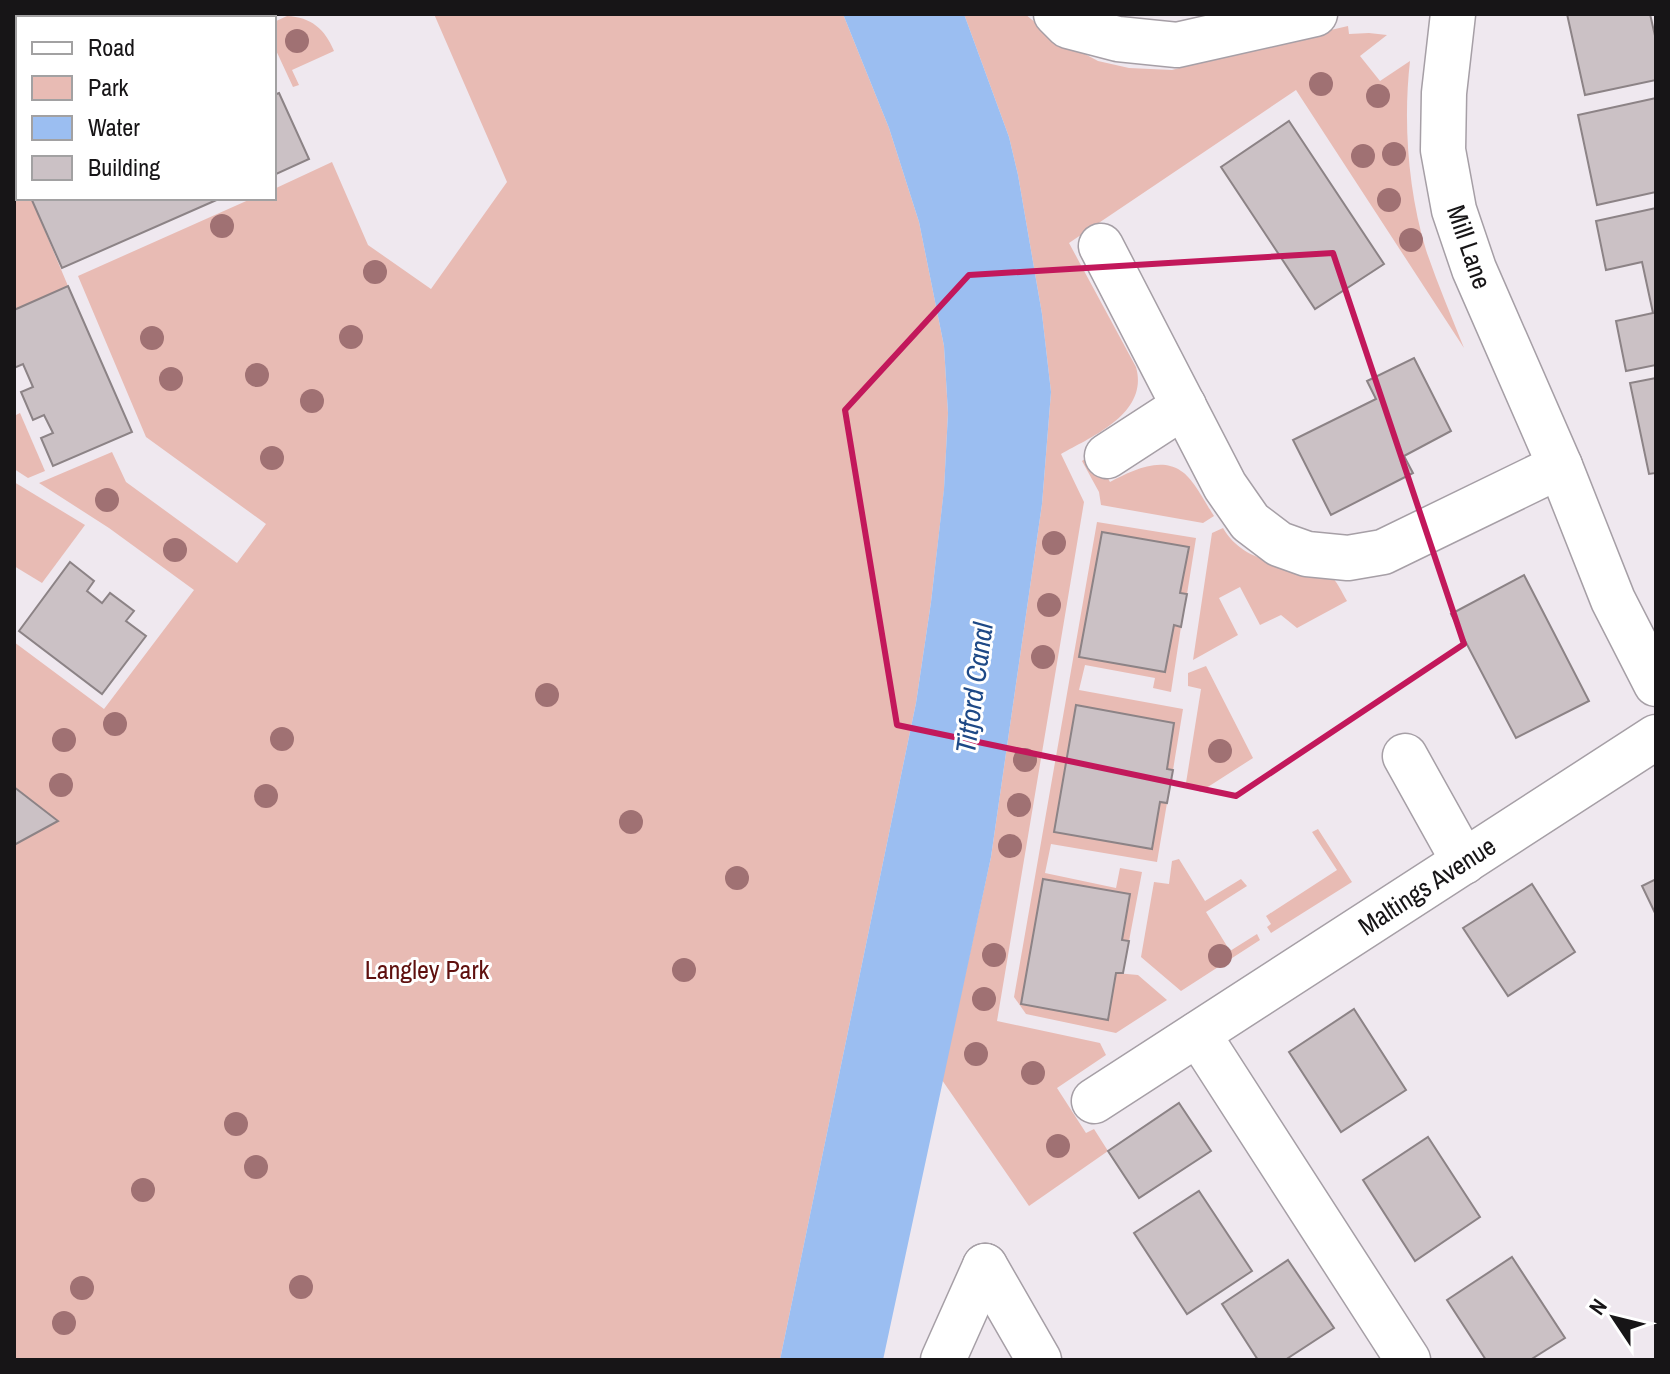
<svg xmlns="http://www.w3.org/2000/svg" width="1670" height="1374" viewBox="0 0 1670 1374" font-family="'Archivo Narrow',sans-serif">
	<style>
		.green { fill: #e8bbb4 }
		.water { fill: #9bbef1 }
		.building { fill: #cbc1c5; stroke: #8c8386; stroke-width: 2 }
		.lines { fill: none; stroke-linecap: round; stroke-linejoin: round }
		.minor-casing { stroke: #a69fa6; stroke-width: 47 }
		.minor { stroke: #fff; stroke-width: 44 }
		.tree { fill: #a07173 }
		.marked { fill: none; stroke: #c2185b; stroke-width: 6; stroke-linejoin: round }
		.labels { text-anchor: middle; stroke-width: 6; stroke-linejoin: round; paint-order: stroke }
		.street-label { font-size: 26px; fill: #171517; stroke: #fff }
		.park-label { font-size: 26px; fill: #5f100e; stroke: #fff }
		.water-label { font-size: 28px; font-style: italic; fill: #1e4986; stroke: #fff }
	</style>
	<rect width="100%" height="100%" fill="#efe8ef"/>
	<g class="green">
		<polygon points="434,14 843,14 889,128 919,222 944,346 948,413 944,490 931,602 916,703 780,1360 14,1360 14,845 57,821 14,787 14,642 104,709 194,590 109,528 39,483 112,452 126,482 237,563 266,524 146,437 78,276 253,198 274,198 274,189 332,162 368,245 431,289 507,182"/>
		<path d="M964 14H1025L1053 37 1098 61 1129 68 1172 70 1244 50 1348 26 1349 34 1369 33 1387 35 1360 56 1380 81 1410 61C1403 122 1408 190 1426 250 1437 283 1451 315 1464 348L1296 90 1069 243 1136 367C1149 413 1093 436 1061 454L1084 502 997 1021 1100 1043 1106 1055 1057 1088 1086 1133 1094 1129 1108 1151 1029 1206 942 1080 991 857 1042 504 1051 392 1042 314 1018 175 1009 137Z"/>
		<path d="M287 16C311 17 325 29 334 51L292 70 299 85 293 87 274 46V22Z"/>
		<polygon points="18,139 18,198 31,198 68,286 14,310 14,140"/>
		<polygon points="20,413 45,471 28,478 14,469 14,416"/>
		<path d="M1094 452 1110 482C1130 472 1159 456 1181 471 1193 478 1206 504 1214 516L1203 523 1101 505 1099 492 1082 461Z"/>
		<polygon points="14,482 85,525 42,583 14,566"/>
		<polygon points="1097,522 1196,538 1187,594 1180,593 1189,547 1102,532 1080,657 1165,672 1174,625 1181,627 1171,692 1153,688 1155,678 1085,665 1079,690 1183,709 1173,770 1167,769 1174,723 1076,706 1054,831 1160,802 1167,803 1157,862 1051,844 1045,873 1116,888 1120,868 1142,872 1129,941 1122,940 1130,894 1043,879 1021,1003 1107,1020 1116,973 1138,975 1167,1000 1116,1033 1026,1014 1014,997"/>
		<path d="M1223 528C1240 558 1274 563 1305 570 1312 571 1323 572 1329 575 1337 580 1342 593 1347 601L1297 628 1281 615 1260 625 1240 587 1219 598 1238 635 1193 660 1212 533Z"/>
		<polygon points="1206,666 1253,758 1200,792 1194,785 1186,783 1201,689 1188,686 1188,673"/>
		<polygon points="1318,829 1352,882 1271,933 1267,927 1271,924 1266,916 1337,870 1312,832"/>
		<polygon points="1179,859 1205,901 1241,879 1247,886 1206,912 1230,951 1257,934 1260,940 1181,991 1141,957 1154,882 1169,884 1172,861"/>
	</g>
	<polygon class="water" points="843,14 964,14 1009,137 1018,175 1042,314 1051,392 1042,504 991,857 883,1360 780,1360 916,703 931,602 944,489 948,413 944,346 919,222 889,128"/>
	<g class="building">
		<polygon points="1567,14 1650,14 1656,40 1656,80 1585,95"/>
		<polygon points="279,93 309,159 274,175 274,95"/>
		<polygon points="1656,98 1656,192 1597,205 1578,115"/>
		<polygon points="1289,121 1384,264 1315,309 1221,167"/>
		<polygon points="31,198 221,198 62,268"/>
		<polygon points="1656,208 1656,365 1626,371 1616,321 1653,313 1642,262 1606,270 1596,221"/>
		<polygon points="68,286 132,432 53,466 41,438 53,433 44,415 33,420 21,392 33,387 23,364 14,368 14,310"/>
		<polygon points="1414,358 1451,431 1404,456 1413,473 1331,515 1293,440 1376,399 1367,381"/>
		<polygon points="1656,378 1656,473 1649,474 1630,383"/>
		<polygon points="1102,532 1189,547 1180,593 1187,594 1184,610 1181,627 1174,625 1165,672 1079,657"/>
		<polygon points="70,562 94,581 87,591 102,603 110,593 134,611 126,621 146,636 102,694 19,631"/>
		<polygon points="1524,575 1589,701 1516,738 1451,614"/>
		<polygon points="1076,705 1174,723 1167,769 1173,770 1167,803 1160,802 1152,849 1054,832"/>
		<polygon points="14,787 58,821 14,845"/>
		<polygon points="1043,879 1130,894 1122,940 1129,941 1123,973 1116,973 1108,1020 1021,1004"/>
		<polygon points="1656,879 1656,915 1642,886"/>
		<polygon points="1532,884 1575,952 1508,996 1463,928"/>
		<polygon points="1354,1009 1406,1090 1341,1132 1289,1052"/>
		<polygon points="1179,1103 1211,1151 1139,1198 1108,1151"/>
		<polygon points="1428,1137 1480,1217 1415,1261 1363,1180"/>
		<polygon points="1199,1191 1252,1271 1187,1314 1134,1233"/>
		<polygon points="1512,1257 1565,1338 1530,1360 1486,1360 1447,1300"/>
		<polygon points="1288,1260 1334,1328 1285,1360 1258,1360 1222,1304"/>
	</g>
	<g class="lines">
		<defs>
			<g id="minor">
				<polyline points="51,14 56,18"/>
				<polyline points="1056,14 1068,26 1118,39 1177,45 1315,14"/>
				<polyline points="1453,14 1444,93 1443,150 1454,210 1474,269 1560,466 1613,600 1656,684"/>
				<polyline points="197,18 205,14"/>
				<polyline points="14,101 18,99"/>
				<polyline points="1101,246 1225,486 1250,522 1279,544 1307,554 1348,558 1383,552 1560,466"/>
				<polyline points="1107,456 1184,406"/>
				<polyline points="1405,756 1464,862"/>
				<polyline points="1198,1034 1408,1360"/>
				<polyline points="1094,1101 1656,737"/>
				<polyline points="985,1266 1039,1360"/>
				<polyline points="943,1360 985,1266"/>
			</g>
		</defs>
		<use href="#minor" class="minor-casing"/>
		<use href="#minor" class="minor"/>
	</g>
	<g class="tree">
		<circle cx="297" cy="41" r="12"/>
		<circle cx="1321" cy="84" r="12"/>
		<circle cx="1378" cy="96" r="12"/>
		<circle cx="1394" cy="154" r="12"/>
		<circle cx="1363" cy="156" r="12"/>
		<circle cx="1389" cy="200" r="12"/>
		<circle cx="222" cy="226" r="12"/>
		<circle cx="1411" cy="240" r="12"/>
		<circle cx="375" cy="272" r="12"/>
		<circle cx="351" cy="337" r="12"/>
		<circle cx="152" cy="338" r="12"/>
		<circle cx="257" cy="375" r="12"/>
		<circle cx="171" cy="379" r="12"/>
		<circle cx="312" cy="401" r="12"/>
		<circle cx="272" cy="458" r="12"/>
		<circle cx="107" cy="500" r="12"/>
		<circle cx="1054" cy="543" r="12"/>
		<circle cx="175" cy="550" r="12"/>
		<circle cx="1049" cy="605" r="12"/>
		<circle cx="1043" cy="657" r="12"/>
		<circle cx="547" cy="695" r="12"/>
		<circle cx="115" cy="724" r="12"/>
		<circle cx="282" cy="739" r="12"/>
		<circle cx="64" cy="740" r="12"/>
		<circle cx="1220" cy="751" r="12"/>
		<circle cx="1025" cy="760" r="12"/>
		<circle cx="61" cy="785" r="12"/>
		<circle cx="266" cy="796" r="12"/>
		<circle cx="1019" cy="805" r="12"/>
		<circle cx="631" cy="822" r="12"/>
		<circle cx="1010" cy="846" r="12"/>
		<circle cx="737" cy="878" r="12"/>
		<circle cx="994" cy="955" r="12"/>
		<circle cx="1220" cy="956" r="12"/>
		<circle cx="684" cy="970" r="12"/>
		<circle cx="984" cy="999" r="12"/>
		<circle cx="976" cy="1054" r="12"/>
		<circle cx="1033" cy="1073" r="12"/>
		<circle cx="236" cy="1124" r="12"/>
		<circle cx="1058" cy="1146" r="12"/>
		<circle cx="256" cy="1167" r="12"/>
		<circle cx="143" cy="1190" r="12"/>
		<circle cx="301" cy="1287" r="12"/>
		<circle cx="82" cy="1288" r="12"/>
		<circle cx="64" cy="1323" r="12"/>
	</g>
	<path class="marked" d="M1333 253 1464 644 1236 796 897 725 845 410 969 275Z"/>
	<g class="labels">
		<g class="street-label">
			<text transform="translate(1469 247) rotate(71)" y="9">Mill Lane</text>
			<text transform="translate(1427 886) rotate(-33)" y="9">Maltings Avenue</text>
		</g>
		<g class="park-label">
			<text x="427" y="979">Langley Park</text>
		</g>
		<g class="water-label">
			<text transform="translate(974 688) rotate(-82)" y="10">Titford Canal</text>
		</g>
	</g>
	<rect width="1670" height="1374" fill="none" stroke="#171517" stroke-width="32"/>
	<rect x="16" y="16" width="260" height="184" fill="#ffffff" stroke="#a2a1a2" stroke-width="2"/>
	<rect x="32" y="42" width="40" height="12" fill="#ffffff" stroke="#a2a1a2" stroke-width="2"/>
	<text x="88" y="56" font-size="24" fill="#171517">Road</text>
	<rect x="32" y="76" width="40" height="24" fill="#e8bbb4" stroke="#a2a1a2" stroke-width="2"/>
	<text x="88" y="96" font-size="24" fill="#171517">Park</text>
	<rect x="32" y="116" width="40" height="24" fill="#9bbef1" stroke="#a2a1a2" stroke-width="2"/>
	<text x="88" y="136" font-size="24" fill="#171517">Water</text>
	<rect x="32" y="156" width="40" height="24" fill="#cbc1c5" stroke="#a2a1a2" stroke-width="2"/>
	<text x="88" y="176" font-size="24" fill="#171517">Building</text>
	<g transform="translate(1614 1318) rotate(305)" stroke="#ffffff" stroke-width="6" paint-order="stroke">
	<path d="M0-6L14 30L0 20L-14 30Z" fill="#171517"/>
	<text y="-12" font-size="22" font-weight="bold" text-anchor="middle" fill="#171517">N</text>
	</g>
</svg>
